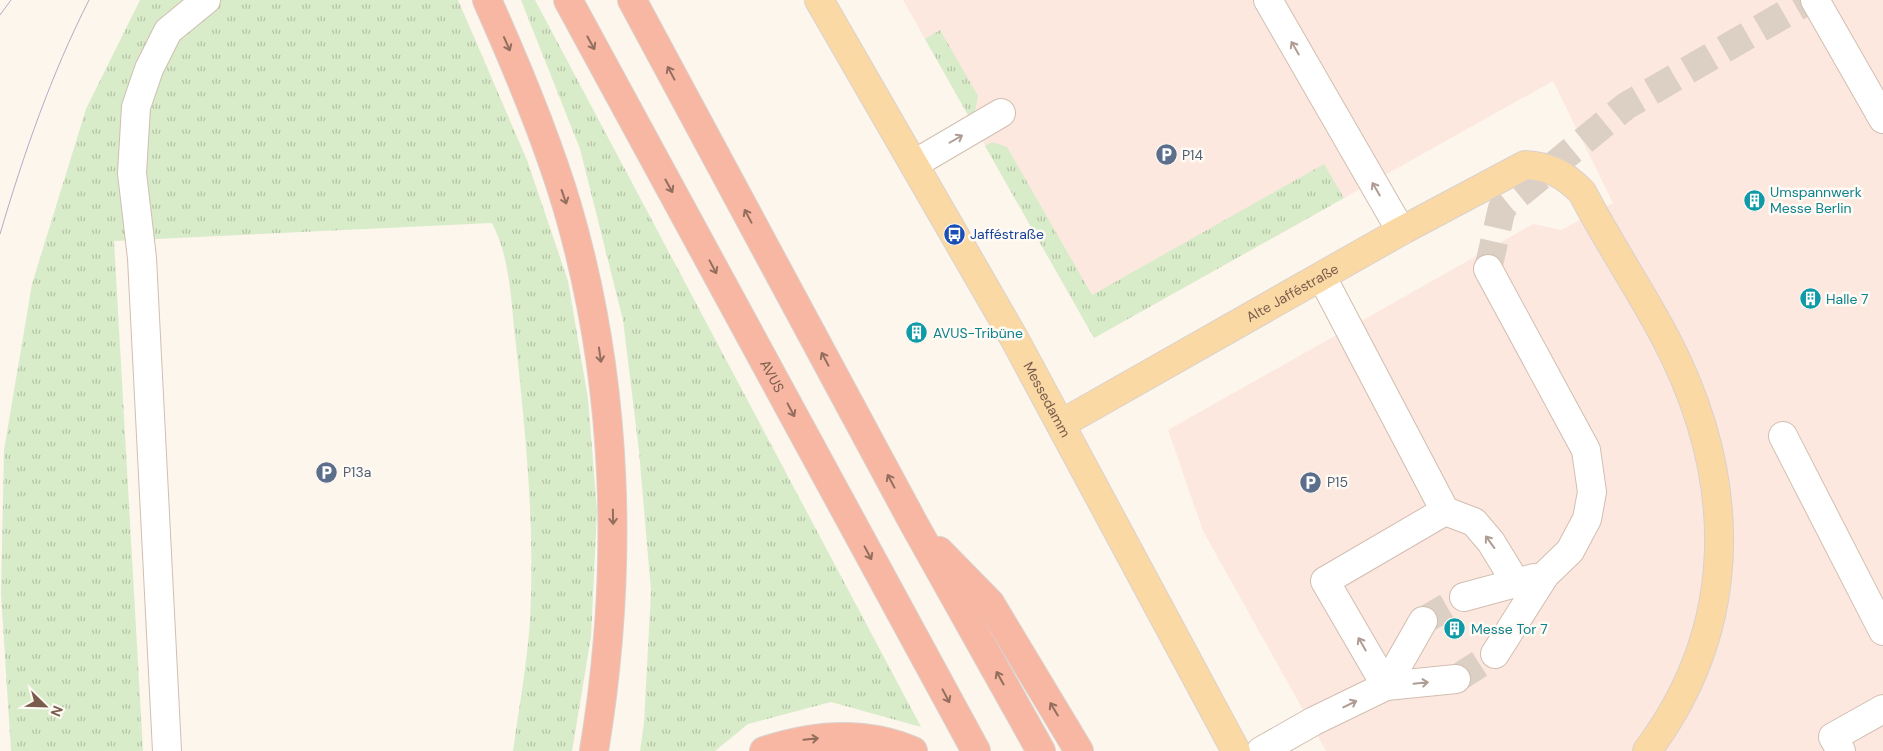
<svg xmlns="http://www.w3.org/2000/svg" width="1883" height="751" viewBox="0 0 1883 751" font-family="'DM Sans',sans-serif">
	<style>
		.commercial { fill: #fde8e0 }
		.grass { fill: url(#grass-tufts) }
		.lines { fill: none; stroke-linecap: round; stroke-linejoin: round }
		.minor-tunnel { stroke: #dcd0c4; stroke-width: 28; stroke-dasharray: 28 14; stroke-linecap: butt }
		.minor-casing { stroke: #d1beb0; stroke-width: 30 }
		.major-casing { stroke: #dad1cd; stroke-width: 30 }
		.highway-casing { stroke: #dad1cd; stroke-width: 30 }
		.minor { stroke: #fff; stroke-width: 28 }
		.major { stroke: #fbd9a5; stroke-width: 28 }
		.highway { stroke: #f7b7a3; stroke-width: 28 }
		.tram { stroke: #b9a8c9; stroke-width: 1 }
		.oneway { stroke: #936e5e }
		.oneway2 { stroke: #af9d94 }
		.labels { text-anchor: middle; stroke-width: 5; stroke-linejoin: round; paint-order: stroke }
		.service-label { font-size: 14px; fill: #4e5e75; stroke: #fffaf3; text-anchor: start }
		.culture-label { font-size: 14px; fill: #0d838f; stroke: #fffaf3; text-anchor: start }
		.transit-label { font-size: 14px; fill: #164399; stroke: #fffaf3; text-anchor: start }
		.street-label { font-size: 14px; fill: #7a5c4d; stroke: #fffaf3 }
	</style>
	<defs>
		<pattern id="grass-tufts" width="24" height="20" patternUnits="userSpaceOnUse" patternTransform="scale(1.25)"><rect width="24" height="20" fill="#d8ecc9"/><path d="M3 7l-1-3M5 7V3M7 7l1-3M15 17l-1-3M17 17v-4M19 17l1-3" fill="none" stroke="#b4c2a5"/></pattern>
	</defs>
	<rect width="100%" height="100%" fill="#fdf6ec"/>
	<polygon class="commercial" points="903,0 1883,0 1883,751 1326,751 1203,531 1168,430 1533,224 1561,230 1613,203 1553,81 1094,338"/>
	<g class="grass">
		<path d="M140 0H458L527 160 568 281 588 399 597 511 591 637 572 751H513C519 708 527 664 530 620 535 528 526 436 516 345 511 305 511 259 492 223L114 241 143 751H11L1 594 4 450 32 284 86 109Z"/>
		<polygon points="521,0 535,0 921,727 831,702 748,724 715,751 640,751 644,723 651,591 639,451 623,320 580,149"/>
		<polygon points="940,30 978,96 975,111 968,115 925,39"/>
		<polygon points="992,142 1007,147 1092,295 1324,164 1344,198 1094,338 985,146"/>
	</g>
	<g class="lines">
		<g class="minor-tunnel">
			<polyline points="1488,269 1502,208 1626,106 1809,0"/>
			<polyline points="1423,621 1464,597"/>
			<polyline points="1456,679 1495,654"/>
		</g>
		<defs>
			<g id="minor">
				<polyline points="1268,0 1401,231"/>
				<polyline points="1815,0 1883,119"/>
				<polyline points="914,164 1001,113"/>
				<polyline points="1488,269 1586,450 1592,492 1587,519 1570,551 1545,575 1495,654"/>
				<polyline points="1322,277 1445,511 1325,581 1386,686"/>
				<polyline points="1783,436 1883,631"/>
				<polyline points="1445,511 1474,522 1491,542 1516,583"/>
				<polyline points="1464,597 1534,578"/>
				<polyline points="1386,686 1423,621"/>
				<polyline points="167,751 142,258 132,173 136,107 149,69 168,31 206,0"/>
				<polyline points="1261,751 1314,721 1386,686 1456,679"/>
				<polyline points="1841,751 1833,737 1883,709"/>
			</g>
			<g id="major">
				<path id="s1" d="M819 0 1014 338 1236 751"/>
				<path id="s2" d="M1061 424 1401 231 1525 165C1550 166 1565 175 1582 192 1608 242 1639 288 1665 337 1737 474 1743 623 1647 751"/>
			</g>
			<g id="highway">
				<path d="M487 0C517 67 546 136 567 206 619 383 624 570 594 751"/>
				<path id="s3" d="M568 0 976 751"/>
				<polyline points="632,0 914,524 1041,751"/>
				<polyline points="939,551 990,603 1079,751"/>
				<path d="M764 751C812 735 865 730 913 751"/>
			</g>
		</defs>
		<use href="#minor" class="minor-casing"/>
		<use href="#major" class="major-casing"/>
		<use href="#highway" class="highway-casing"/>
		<use href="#minor" class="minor"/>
		<use href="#major" class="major"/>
		<use href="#highway" class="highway"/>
		<g class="tram">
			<polyline points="0,15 11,0"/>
			<path d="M0 234C24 153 51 75 89 0"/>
		</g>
	</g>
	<defs><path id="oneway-shaft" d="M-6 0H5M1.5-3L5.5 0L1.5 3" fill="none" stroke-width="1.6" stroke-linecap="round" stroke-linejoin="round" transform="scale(1.25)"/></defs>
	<g class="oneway">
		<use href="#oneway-shaft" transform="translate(591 43) rotate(61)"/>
		<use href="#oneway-shaft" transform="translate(507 44) rotate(66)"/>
		<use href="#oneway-shaft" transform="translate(671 73) rotate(-118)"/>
		<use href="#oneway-shaft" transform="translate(669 186) rotate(61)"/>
		<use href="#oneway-shaft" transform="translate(564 197) rotate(71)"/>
		<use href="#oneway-shaft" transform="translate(748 216) rotate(-118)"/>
		<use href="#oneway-shaft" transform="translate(713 267) rotate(62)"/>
		<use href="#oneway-shaft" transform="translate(600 355) rotate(82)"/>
		<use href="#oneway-shaft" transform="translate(825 359) rotate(-118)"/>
		<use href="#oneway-shaft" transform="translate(791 410) rotate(62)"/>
		<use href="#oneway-shaft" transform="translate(891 481) rotate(-118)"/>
		<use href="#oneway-shaft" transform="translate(613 517) rotate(89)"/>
		<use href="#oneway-shaft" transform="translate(868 553) rotate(62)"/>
		<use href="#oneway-shaft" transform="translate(1000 678) rotate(-119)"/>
		<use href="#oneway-shaft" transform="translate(946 696) rotate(62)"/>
		<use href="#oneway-shaft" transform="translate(1054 709) rotate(-121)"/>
		<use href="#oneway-shaft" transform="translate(811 739) rotate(-6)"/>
	</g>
	<g class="oneway2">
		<use href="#oneway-shaft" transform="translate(1295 48) rotate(-120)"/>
		<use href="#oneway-shaft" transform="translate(956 139) rotate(-30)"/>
		<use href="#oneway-shaft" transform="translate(1376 189) rotate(-120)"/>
		<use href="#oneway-shaft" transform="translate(1490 542) rotate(-126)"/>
		<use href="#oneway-shaft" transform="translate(1362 644) rotate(-120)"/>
		<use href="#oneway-shaft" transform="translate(1421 683) rotate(-6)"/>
		<use href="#oneway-shaft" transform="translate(1350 704) rotate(-26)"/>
	</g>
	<defs>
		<symbol id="parking-disc" viewBox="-11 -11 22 22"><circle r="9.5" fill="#5c6f8a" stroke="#fffaf3"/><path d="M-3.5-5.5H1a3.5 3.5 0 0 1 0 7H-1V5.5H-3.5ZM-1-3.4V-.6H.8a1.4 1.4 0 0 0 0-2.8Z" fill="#fff"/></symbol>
		<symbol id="building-disc" viewBox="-11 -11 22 22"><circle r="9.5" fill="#0f9aa8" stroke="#fffaf3"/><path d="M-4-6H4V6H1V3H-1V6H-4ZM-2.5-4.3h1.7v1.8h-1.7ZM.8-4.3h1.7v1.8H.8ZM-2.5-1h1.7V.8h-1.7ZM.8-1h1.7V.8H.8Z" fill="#fff"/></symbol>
		<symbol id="bus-disc" viewBox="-11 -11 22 22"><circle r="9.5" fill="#1a4fb4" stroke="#fffaf3"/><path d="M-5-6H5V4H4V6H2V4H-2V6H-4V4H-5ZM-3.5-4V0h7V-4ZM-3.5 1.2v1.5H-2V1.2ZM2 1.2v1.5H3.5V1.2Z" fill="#fff"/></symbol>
	</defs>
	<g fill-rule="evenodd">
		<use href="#parking-disc" x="1154" y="142" width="25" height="25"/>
		<use href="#building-disc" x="1742" y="188" width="25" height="25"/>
		<use href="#bus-disc" x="942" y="222" width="25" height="25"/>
		<use href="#building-disc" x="1798" y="286" width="25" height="25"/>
		<use href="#building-disc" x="904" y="320" width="25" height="25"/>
		<use href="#parking-disc" x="314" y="460" width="25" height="25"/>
		<use href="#parking-disc" x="1298" y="470" width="25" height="25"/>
		<use href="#building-disc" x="1442" y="616" width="25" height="25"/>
	</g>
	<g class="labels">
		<g class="service-label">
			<text x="1182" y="160">P14</text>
			<text x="343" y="477">P13a</text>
			<text x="1327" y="487">P15</text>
		</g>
		<g class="culture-label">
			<text x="1770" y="197">Umspannwerk<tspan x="1770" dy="16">Messe Berlin</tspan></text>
			<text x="1826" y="304">Halle 7</text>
			<text x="933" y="338">AVUS-Tribüne</text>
			<text x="1471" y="634">Messe Tor 7</text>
		</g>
		<g class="transit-label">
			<text x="970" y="239">Jafféstraße</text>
		</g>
		<g class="street-label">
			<text dy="5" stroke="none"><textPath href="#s2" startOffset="266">Alte Jafféstraße</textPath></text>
			<text dy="5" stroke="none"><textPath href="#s3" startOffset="428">AVUS</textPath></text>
			<text dy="5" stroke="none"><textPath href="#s1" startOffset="460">Messedamm</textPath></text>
		</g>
	</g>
	<g transform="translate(45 706) rotate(113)" stroke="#fffaf3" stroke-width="4" paint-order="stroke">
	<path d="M0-4L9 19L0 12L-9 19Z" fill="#7a5c4d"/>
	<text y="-8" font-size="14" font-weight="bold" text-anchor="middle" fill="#7a5c4d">N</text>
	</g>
</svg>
